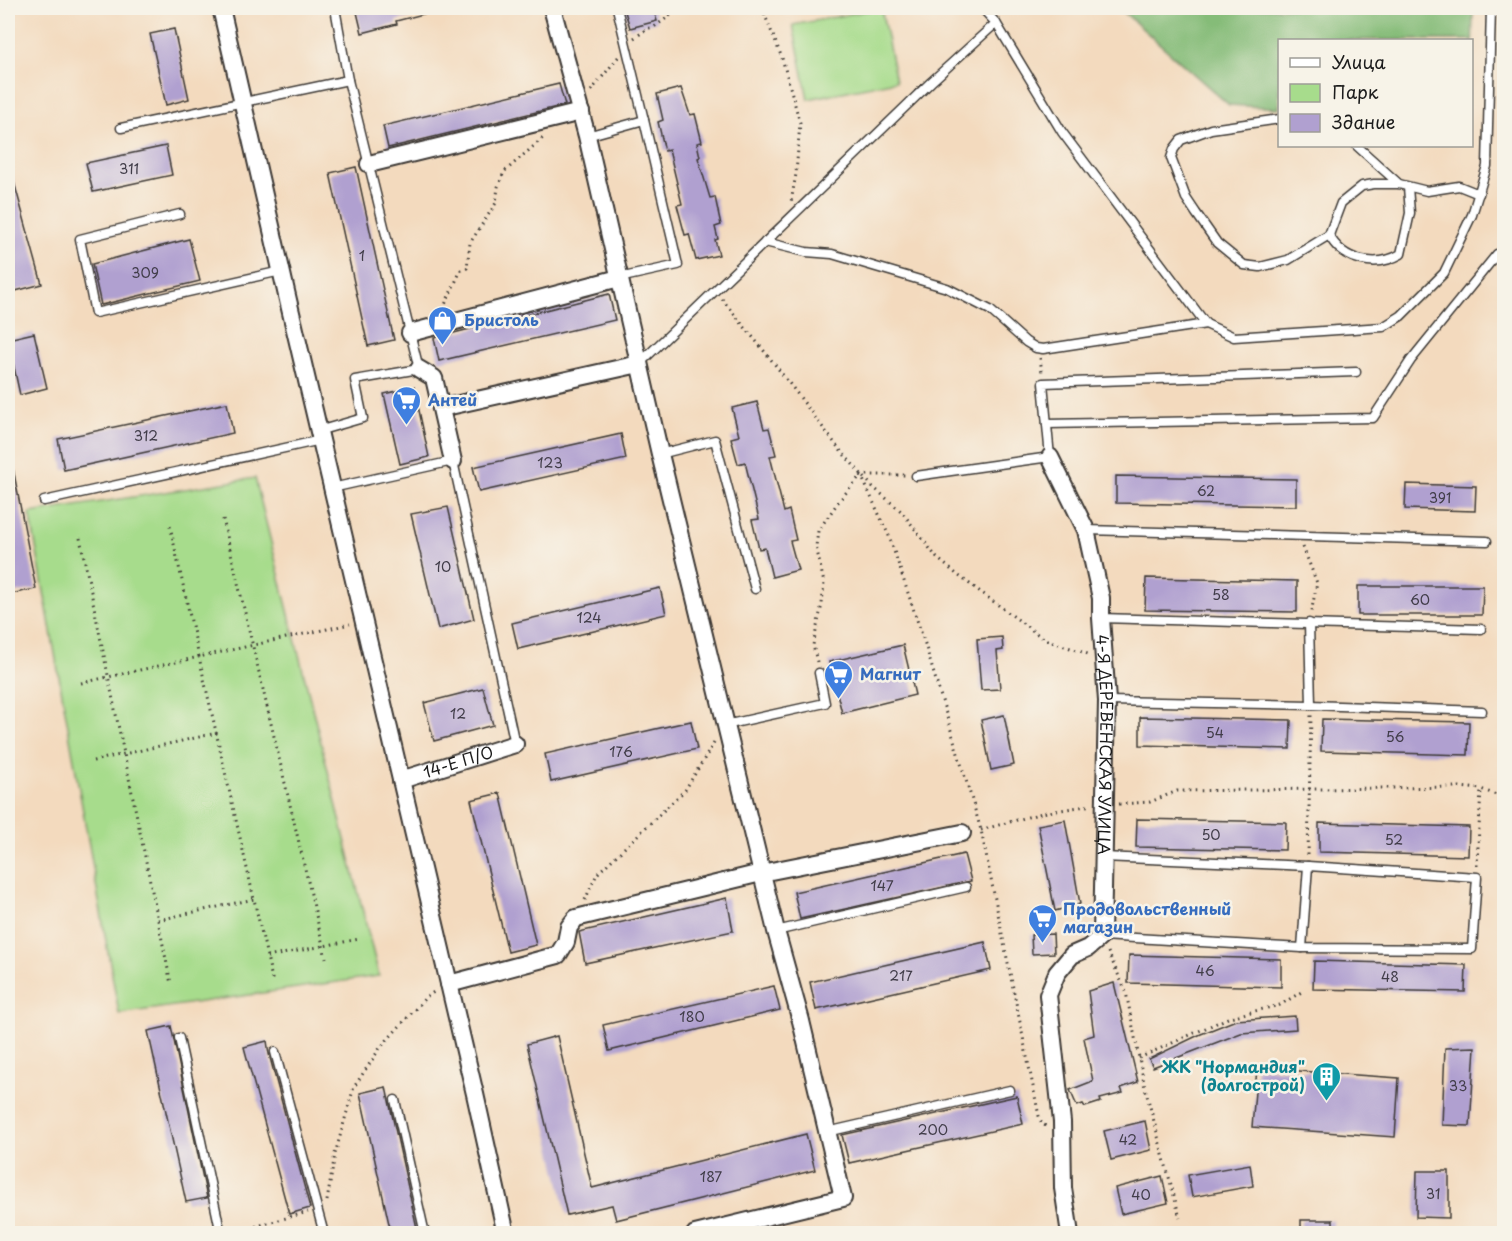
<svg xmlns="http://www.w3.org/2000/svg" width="1512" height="1241" viewBox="0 0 1512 1241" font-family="'Playpen Sans',sans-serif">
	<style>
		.green { fill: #a7dc8c; stroke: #627c54; stroke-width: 1.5 }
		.forest { fill: #85bc78; stroke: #506c4a; stroke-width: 1.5 }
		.building { fill: #b0a0d0 }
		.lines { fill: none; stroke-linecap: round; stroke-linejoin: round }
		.lane-casing { stroke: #3c3834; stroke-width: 11 }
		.street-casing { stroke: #3c3834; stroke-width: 20 }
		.path { stroke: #3c3834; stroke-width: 3; stroke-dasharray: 1.5 4.5; stroke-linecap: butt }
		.lane { stroke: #fff; stroke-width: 8 }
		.street { stroke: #fff; stroke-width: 16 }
		.labels { text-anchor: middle; stroke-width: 5; stroke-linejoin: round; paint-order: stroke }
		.number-label { font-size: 14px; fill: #413d49 }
		.shop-label { font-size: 16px; font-weight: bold; fill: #366cbe; stroke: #f7f3e8; text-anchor: start }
		.street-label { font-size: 16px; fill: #1c1c1c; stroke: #f7f3e8 }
		.culture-label { font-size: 16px; font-weight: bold; fill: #0d838f; stroke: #f7f3e8; text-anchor: end }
	</style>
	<rect width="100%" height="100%" fill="#f7f3e8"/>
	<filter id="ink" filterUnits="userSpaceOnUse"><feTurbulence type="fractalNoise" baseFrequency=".0167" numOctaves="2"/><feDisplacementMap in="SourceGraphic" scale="12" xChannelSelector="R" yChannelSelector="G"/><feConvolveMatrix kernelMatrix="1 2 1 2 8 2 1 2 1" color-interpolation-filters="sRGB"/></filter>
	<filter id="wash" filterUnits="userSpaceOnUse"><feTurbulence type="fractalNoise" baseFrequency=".008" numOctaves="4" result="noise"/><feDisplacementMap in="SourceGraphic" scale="24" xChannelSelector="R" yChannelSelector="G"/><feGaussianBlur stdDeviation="1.35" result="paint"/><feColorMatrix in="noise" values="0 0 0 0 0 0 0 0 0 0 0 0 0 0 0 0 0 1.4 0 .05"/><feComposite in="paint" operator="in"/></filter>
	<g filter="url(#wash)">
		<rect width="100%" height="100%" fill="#f3dabe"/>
		<g class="green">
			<polygon points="881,8 896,81 808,99 793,25"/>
			<polygon points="255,478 379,976 119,1014 30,513"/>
		</g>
		<polygon class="forest" points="1119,8 1473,8 1472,64 1472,40 1280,40 1279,108 1229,105"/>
		<g id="blocks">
			<g class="building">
				<polygon points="356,8 431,8 431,12 396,21 397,24 362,33"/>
				<polygon points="624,8 653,8 657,21 630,28"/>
				<polygon points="174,29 189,99 166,105 150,34"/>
				<polygon points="559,84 565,105 388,148 383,126"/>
				<polygon points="681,88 690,115 695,114 702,142 697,143 700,157 698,158 710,198 715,197 721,225 715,227 718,239 715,240 719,255 696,260 689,234 685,235 677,205 682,204 669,150 665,151 658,122 663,120 657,94"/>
				<polygon points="166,146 172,175 93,192 86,163"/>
				<polygon points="356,167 394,340 368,346 330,173"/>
				<polygon points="11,171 42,284 8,293 8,172"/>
				<polygon points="189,239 200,281 101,305 92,264"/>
				<polygon points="609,294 615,320 439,361 434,338"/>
				<polygon points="34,333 47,388 20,395 8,339"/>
				<polygon points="414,387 429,457 400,464 384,394"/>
				<polygon points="757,402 764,429 769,428 776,455 770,456 784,512 789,510 796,540 790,541 798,570 772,577 765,548 759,549 752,520 759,519 745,462 738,464 731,438 739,436 732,408"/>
				<polygon points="227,403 233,433 64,470 58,439"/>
				<polygon points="621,434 626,459 479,492 473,467"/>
				<polygon points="13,468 36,589 10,594 8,578 8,469"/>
				<polygon points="1116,476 1296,479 1296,506 1116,503"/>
				<polygon points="1406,484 1476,486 1475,511 1405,509"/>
				<polygon points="448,507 474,619 438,629 411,514"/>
				<polygon points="1146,578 1297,581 1297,612 1145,610"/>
				<polygon points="1358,586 1483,586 1482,615 1358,615"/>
				<polygon points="660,588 666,614 518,649 512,623"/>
				<polygon points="1002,637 1003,650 997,651 1000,689 981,690 977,639"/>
				<polygon points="903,645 915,695 842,713 829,662"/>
				<polygon points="483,688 493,725 434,741 424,703"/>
				<polygon points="1004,715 1014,765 991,770 981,720"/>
				<polygon points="1140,717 1291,720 1290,749 1140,745"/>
				<polygon points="1322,719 1469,722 1468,755 1321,751"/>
				<polygon points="691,721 697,749 551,782 545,754"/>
				<polygon points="500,793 536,945 508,952 471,800"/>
				<polygon points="1137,819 1286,822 1285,850 1136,847"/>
				<polygon points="1065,820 1080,904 1055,911 1038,825"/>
				<polygon points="1319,823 1469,827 1468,856 1319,852"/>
				<polygon points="964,854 971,881 800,919 794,892"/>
				<polygon points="727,898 733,931 585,963 579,932"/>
				<polygon points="1053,934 1054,953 1032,954 1031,935"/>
				<polygon points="985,942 991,970 816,1010 810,982"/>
				<polygon points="1129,955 1281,959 1281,987 1128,983"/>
				<polygon points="1314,961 1466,965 1465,992 1313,989"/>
				<polygon points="1114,983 1138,1082 1121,1088 1123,1093 1100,1099 1101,1102 1085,1107 1083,1104 1077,1106 1070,1090 1093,1081 1084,1038 1094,1035 1088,991"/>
				<polygon points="774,986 780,1010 609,1051 603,1025"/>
				<polygon points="1295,1016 1296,1029 1241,1033 1153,1067 1149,1059 1201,1034 1236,1020"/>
				<polygon points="171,1026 207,1198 186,1202 148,1031"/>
				<polygon points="557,1036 592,1188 806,1134 815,1170 616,1220 612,1205 567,1215 527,1044"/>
				<polygon points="267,1041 269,1054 310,1208 289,1214 244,1047"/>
				<polygon points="1475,1047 1470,1126 1442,1125 1445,1048"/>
				<polygon points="1257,1068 1399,1078 1395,1137 1252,1127"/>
				<polygon points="386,1087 389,1101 418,1233 391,1233 360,1093"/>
				<polygon points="1017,1096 1023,1124 849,1163 842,1135"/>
				<polygon points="1145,1121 1151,1150 1111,1160 1104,1131"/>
				<polygon points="1250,1164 1253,1186 1192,1197 1188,1175"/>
				<polygon points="1417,1171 1449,1171 1449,1218 1416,1217"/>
				<polygon points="1162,1176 1168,1203 1121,1214 1115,1188"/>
				<rect x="1301" y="1220" width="32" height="13"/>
			</g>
		</g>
	</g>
	<g filter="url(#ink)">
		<use href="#blocks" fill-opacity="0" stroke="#3c3834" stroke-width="1.5"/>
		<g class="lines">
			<defs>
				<g id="lane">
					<polyline points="617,8 644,120"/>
					<polyline points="996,23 1062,132 1206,324 1234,337 1383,327 1401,316 1444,273 1472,215 1487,166 1491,8"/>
					<polyline points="1280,119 1211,129 1181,140 1174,149 1171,158 1186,198 1196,213 1217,243 1244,265 1260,267 1288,260 1329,235 1341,203 1362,186 1374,184 1399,184 1427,191 1459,186 1479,194"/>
					<polyline points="121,128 348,80 335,8"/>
					<polyline points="587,136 644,120 678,265 619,278"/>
					<polyline points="1357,146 1399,184"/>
					<polyline points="180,214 80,239 95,313 281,271"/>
					<path d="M1329 235C1343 262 1377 268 1401 254L1410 213 1408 187"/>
					<polyline points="765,242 806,252 832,254 947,288 990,310 1026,342 1036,348 1043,349 1206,324"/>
					<polyline points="639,364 931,82 996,23 982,8"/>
					<polyline points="1047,424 1373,418 1411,360 1497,254"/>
					<polyline points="318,431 363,418 355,380 419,369 348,80"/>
					<polyline points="660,454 715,440 755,589"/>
					<polyline points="916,476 1050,457 1043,383 1356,372"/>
					<polyline points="332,488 453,461 515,744"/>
					<polyline points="44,501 321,440"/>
					<polyline points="1086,530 1487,541"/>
					<polyline points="1101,618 1481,629"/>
					<polyline points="1309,623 1311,705"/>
					<polyline points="1107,701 1311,705 1482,711"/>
					<polyline points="725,725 825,703 819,673"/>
					<polyline points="776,931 966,887"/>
					<polyline points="1102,936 1302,948 1472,949 1477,877 1308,866 1103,857"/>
					<polyline points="1302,948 1308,866"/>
					<polyline points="179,1038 221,1234"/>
					<polyline points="275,1052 324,1234"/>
					<polyline points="395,1100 425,1234"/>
					<polyline points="827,1132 1010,1090"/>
				</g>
				<g id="street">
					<polyline points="221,8 288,300 475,1094 506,1234"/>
					<polyline points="552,8 587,136 660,454 776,931 801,1021 843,1198 695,1234"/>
					<polyline points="369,164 581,112"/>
					<polyline points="410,333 619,278"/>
					<polyline points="419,369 434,378 453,461"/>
					<polyline points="441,408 639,364"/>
					<path id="s1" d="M1050 457 1086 530 1101 598V618L1107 701 1102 936 1088 948 1072 955 1057 973 1048 995 1062 1122 1063 1188 1070 1234"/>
					<path id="s2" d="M401 780 515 744"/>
					<polyline points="449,984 558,955 566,942 569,927 576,918 761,873 962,833"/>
				</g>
			</defs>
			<use href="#lane" class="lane-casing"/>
			<use href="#street" class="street-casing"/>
			<g class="path">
				<polyline points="762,8 782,58 800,123 796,174 791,202"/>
				<polyline points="634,38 649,28 654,27 681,8"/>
				<polyline points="591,91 619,56"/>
				<polyline points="722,299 773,362 840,450 872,486 902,512 937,558 959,576 1044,639 1088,654"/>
				<polyline points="443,309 461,270 467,268 470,243 496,203 498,187 504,172 543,138"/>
				<polyline points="1040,358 1042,372"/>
				<polyline points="861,475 889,536 925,644 981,830 1039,1116 1042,1124 1046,1126"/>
				<polyline points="223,519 326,958"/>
				<polyline points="170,526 199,657 350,624"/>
				<polyline points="80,538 171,984"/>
				<polyline points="1303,547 1317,583 1311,613"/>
				<polyline points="817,662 813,645 822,604 824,583 816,546 818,531 839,501 861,475 905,475"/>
				<polyline points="81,683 199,657 273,983"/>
				<polyline points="93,761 217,733"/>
				<polyline points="1119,804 1150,802 1177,791 1459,787 1481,789 1504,798"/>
				<polyline points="981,830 1042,813 1092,805"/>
				<polyline points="1308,855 1311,715"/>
				<polyline points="1477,866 1481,789"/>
				<polyline points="585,900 597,874 685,790 714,743"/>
				<polyline points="158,920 254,899"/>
				<polyline points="1108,952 1126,992 1145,1088 1180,1218"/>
				<polyline points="267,957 359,939"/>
				<polyline points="1139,1058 1230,1017 1280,1005 1303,991"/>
				<polyline points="327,1201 335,1154 354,1087 380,1048 426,997 437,990"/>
				<polyline points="239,1234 250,1228 308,1212"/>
			</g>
			<use href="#lane" class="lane"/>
			<use href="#street" class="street"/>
		</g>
	</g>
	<defs>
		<symbol id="shop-pin" viewBox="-11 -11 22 30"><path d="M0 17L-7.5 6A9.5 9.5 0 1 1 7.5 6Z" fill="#3f7fe0" stroke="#f7f3e8"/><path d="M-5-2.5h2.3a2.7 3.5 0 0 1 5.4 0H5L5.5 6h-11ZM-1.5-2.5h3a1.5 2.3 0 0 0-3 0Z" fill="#fff"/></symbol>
		<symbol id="supermarket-pin" viewBox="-11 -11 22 30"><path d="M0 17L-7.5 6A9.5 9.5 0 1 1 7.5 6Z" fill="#3f7fe0" stroke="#f7f3e8"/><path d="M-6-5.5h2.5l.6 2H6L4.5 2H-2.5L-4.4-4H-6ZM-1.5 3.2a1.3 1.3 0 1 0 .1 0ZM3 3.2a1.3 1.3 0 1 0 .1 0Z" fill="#fff"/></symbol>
		<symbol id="building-pin" viewBox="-11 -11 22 30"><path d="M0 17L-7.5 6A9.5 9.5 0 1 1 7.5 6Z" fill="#0f9aa8" stroke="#f7f3e8"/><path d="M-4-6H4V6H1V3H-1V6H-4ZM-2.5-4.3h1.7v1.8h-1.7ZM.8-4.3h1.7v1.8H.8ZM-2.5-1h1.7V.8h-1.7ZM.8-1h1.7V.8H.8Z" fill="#fff"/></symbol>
	</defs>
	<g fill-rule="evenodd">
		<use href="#shop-pin" x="426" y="304" width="33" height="45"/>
		<use href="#supermarket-pin" x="390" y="384" width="33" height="45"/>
		<use href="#supermarket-pin" x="822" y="658" width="33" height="45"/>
		<use href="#supermarket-pin" x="1026" y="902" width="33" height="45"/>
		<use href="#building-pin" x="1310" y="1060" width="33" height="45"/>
	</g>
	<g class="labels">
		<g class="number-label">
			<text x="129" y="174">311</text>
			<text x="362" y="261">1</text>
			<text x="145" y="278">309</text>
			<text x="146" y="441">312</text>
			<text x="550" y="468">123</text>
			<text x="1206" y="496">62</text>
			<text x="1440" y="503">391</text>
			<text x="443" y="572">10</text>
			<text x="1221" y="600">58</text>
			<text x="1420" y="605">60</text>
			<text x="589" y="623">124</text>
			<text x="458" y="719">12</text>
			<text x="1215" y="738">54</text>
			<text x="1395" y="742">56</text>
			<text x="621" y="757">176</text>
			<text x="1211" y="840">50</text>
			<text x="1394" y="845">52</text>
			<text x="882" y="891">147</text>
			<text x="1205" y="976">46</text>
			<text x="901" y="981">217</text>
			<text x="1390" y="982">48</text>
			<text x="692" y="1022">180</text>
			<text x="1458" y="1091">33</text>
			<text x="933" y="1135">200</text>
			<text x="1128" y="1145">42</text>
			<text x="711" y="1182">187</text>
			<text x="1433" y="1199">31</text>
			<text x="1141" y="1200">40</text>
		</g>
		<g class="shop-label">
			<text x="464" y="326">Бристоль</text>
			<text x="428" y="406">Антей</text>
			<text x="860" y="680">Магнит</text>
			<text x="1063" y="915">Продовольственный<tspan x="1063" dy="18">магазин</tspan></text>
		</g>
		<g class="street-label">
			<text dy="6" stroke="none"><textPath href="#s1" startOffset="298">4-Я ДЕРЕВЕНСКАЯ УЛИЦА</textPath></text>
			<text dy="6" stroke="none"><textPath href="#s2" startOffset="60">14-Е П/О</textPath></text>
		</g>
		<g class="culture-label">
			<text x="1305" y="1073">ЖК "Нормандия"<tspan x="1305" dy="18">(долгострой)</tspan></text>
		</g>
	</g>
	<rect width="1512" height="1241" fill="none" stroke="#f7f3e8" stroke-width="30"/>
	<rect x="1278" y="39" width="195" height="108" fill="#f7f3e8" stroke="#9f9d96" stroke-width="1.5"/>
	<rect x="1290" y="58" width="30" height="9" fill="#ffffff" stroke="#9f9d96" stroke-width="1.5"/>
	<text x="1332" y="69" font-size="18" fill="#1c1c1c">Улица</text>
	<rect x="1290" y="84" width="30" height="18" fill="#a7dc8c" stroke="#9f9d96" stroke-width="1.5"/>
	<text x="1332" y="99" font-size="18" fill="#1c1c1c">Парк</text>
	<rect x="1290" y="114" width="30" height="18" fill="#b0a0d0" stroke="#9f9d96" stroke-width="1.5"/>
	<text x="1332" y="129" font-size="18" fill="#1c1c1c">Здание</text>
</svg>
